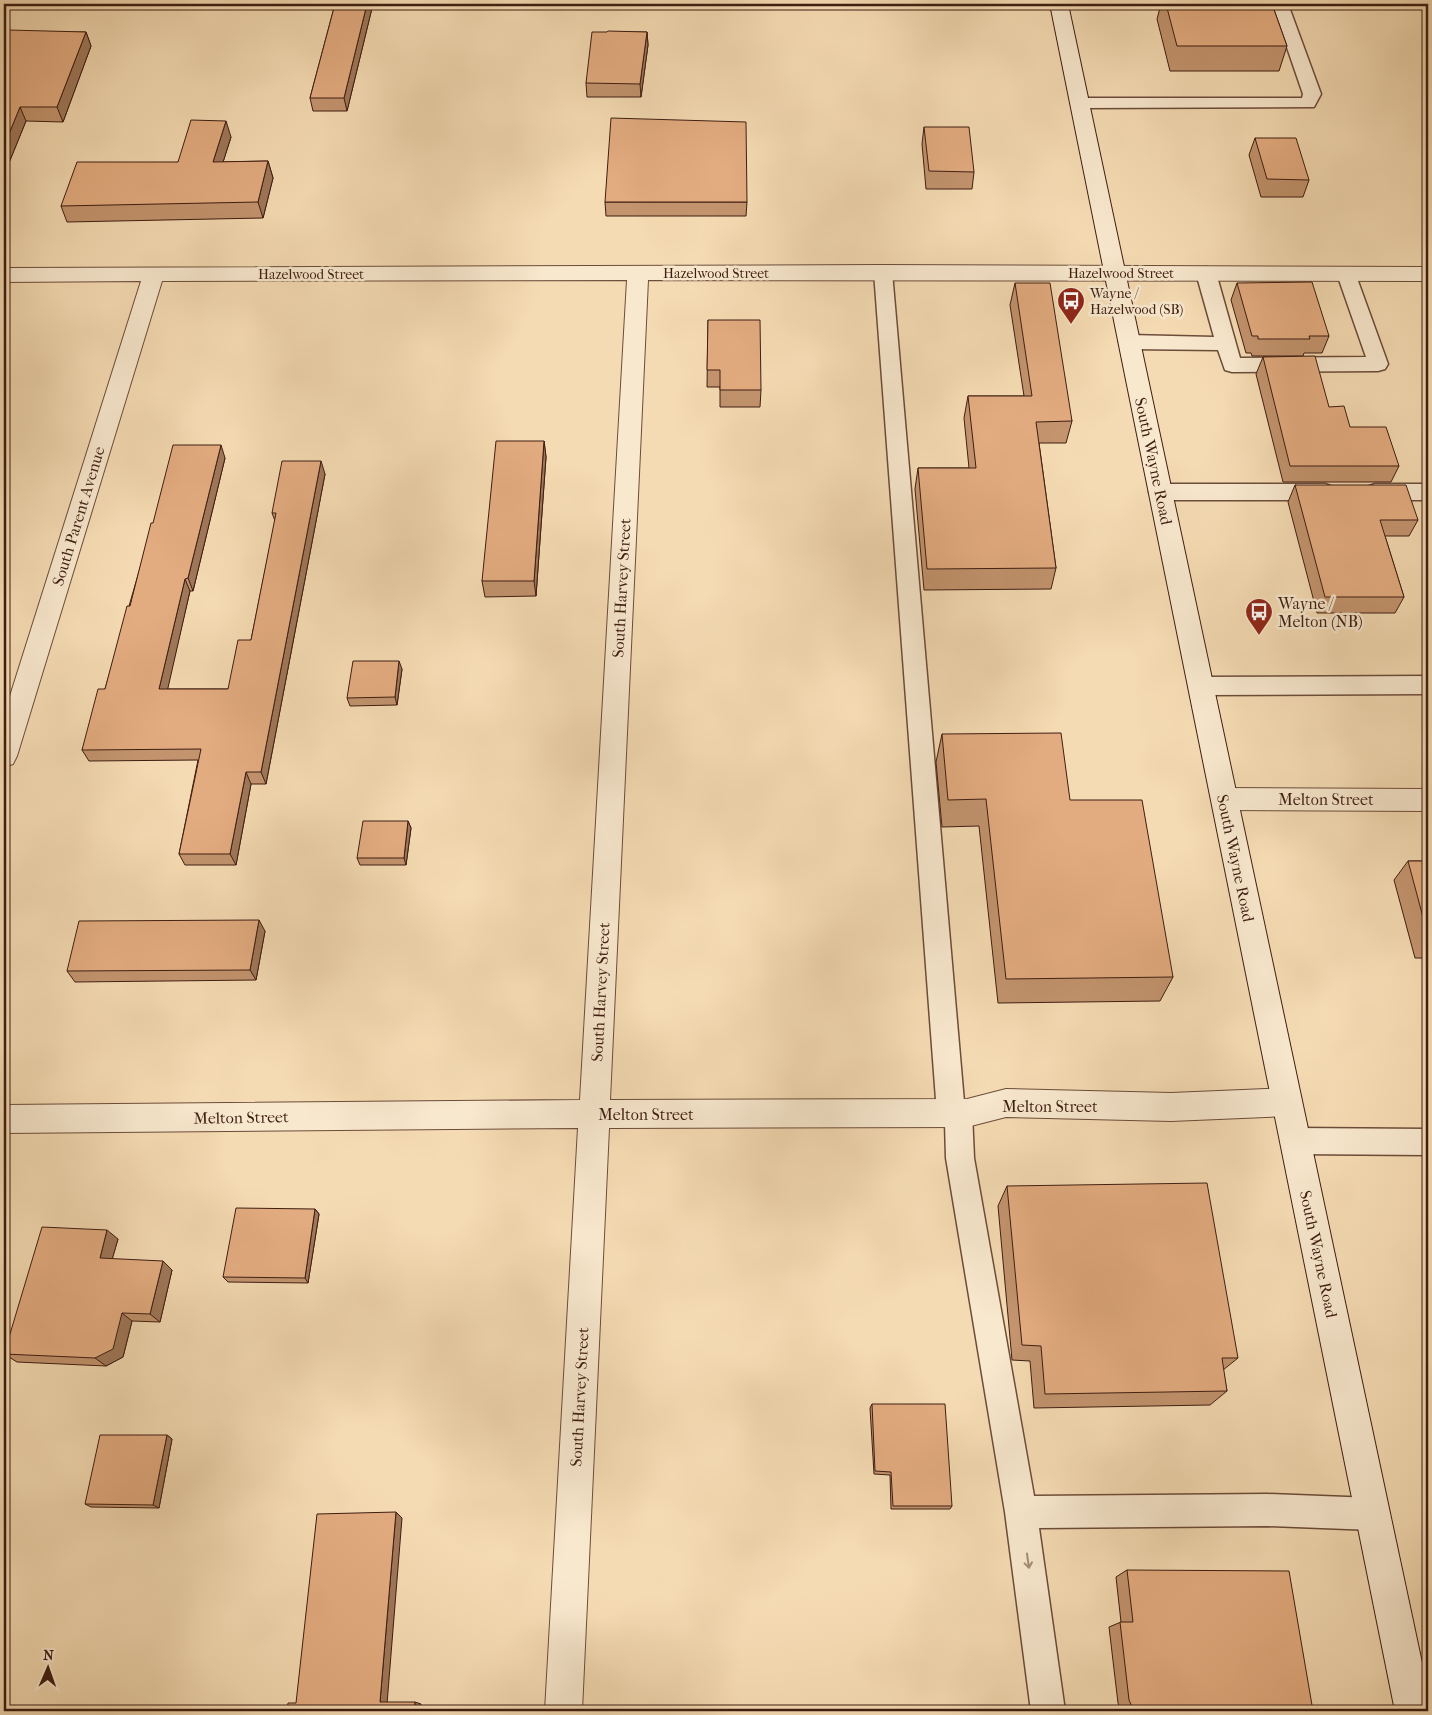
<svg xmlns="http://www.w3.org/2000/svg" width="1432" height="1715" viewBox="0 0 1432 1715" font-family="'IM FELL French Canon',serif">
	<style>
		.lines { fill: none; stroke-linecap: round; stroke-linejoin: round }
		.lane-casing { stroke: #6c4c3a; stroke-width: 3 }
		.street-casing { stroke: #6c4c3a; stroke-width: 2 }
		.secondary-casing { stroke: #3e1d12; stroke-width: 2 }
		.lane { fill: #f8e8ce; fill-rule: evenodd }
		.street { fill: #f8e8ce; fill-rule: evenodd }
		.secondary { fill: #f8e8ce; fill-rule: evenodd }
		.wall { fill: #c3946e; stroke: #3e1d12 }
		.shaded-wall { fill: #9f785a; stroke: #3e1d12 }
		.building { fill: #e3ac80; stroke: #3e1d12 }
		.oneway { stroke: #a48d79 }
		.labels { text-anchor: middle; stroke-width: 5; stroke-linejoin: round; paint-order: stroke }
		.far-street-label { font-size: 14px; fill: #3e1d12; stroke: #f8e8ce }
		.far-poi-label { font-size: 14px; fill: #3e1d12; stroke: #f8e8ce; text-anchor: start }
		.street-label { font-size: 16px; fill: #3e1d12; stroke: #f8e8ce }
		.poi-label { font-size: 16px; fill: #3e1d12; stroke: #f8e8ce; text-anchor: start }
	</style>
	<rect width="100%" height="100%" fill="#f5dbb3"/>
	<filter id="stains"><feTurbulence type="fractalNoise" baseFrequency=".004" numOctaves="4"/><feColorMatrix values="0 0 0 0 .2 0 0 0 0 .09 0 0 0 0 .02 0 0 0 .5 -.17"/></filter>
	<radialGradient id="worn" r=".72"><stop offset=".6" stop-color="#630" stop-opacity="0"/><stop offset="1" stop-color="#630" stop-opacity=".3"/></radialGradient>
	<g class="lines">
		<defs>
			<g id="lane">
				<polygon points="1272,4 1288,4 1321,94 1314,107 1080,108 1074,107 1071,103 1074,99 1080,98 1302,98 1303,94"/>
				<polygon points="883,266 890,268 892,272 964,1102 968,1104 972,1113 974,1158 1034,1496 1267,1494 1373,1498 1384,1503 1389,1514 1384,1525 1373,1530 1267,1526 1039,1528 1065,1711 1031,1711 1005,1512 946,1158 945,1123 941,1122 937,1113 874,272 876,268"/>
				<polygon points="1206,267 1213,269 1216,273 1240,358 1366,357 1337,274 1340,270 1347,268 1354,270 1388,364 1385,369 1378,371 1232,372 1225,370 1218,350 1129,349 1122,347 1119,342 1122,337 1129,335 1214,337 1196,273 1199,269"/>
				<polygon points="1160,484 1325,484 1333,487 1336,492 1333,497 1325,500 1160,500 1152,497 1149,492 1152,487"/>
				<polygon points="1375,484 1428,484 1428,500 1375,500 1367,497 1364,492 1367,487"/>
				<polygon points="1428,676 1428,694 1201,695 1193,692 1189,686 1193,680 1201,677"/>
				<polygon points="1295,1128 1428,1129 1428,1155 1295,1154 1285,1150 1281,1141 1285,1132"/>
			</g>
			<g id="street">
				<polygon points="880,265 1428,267 1428,281 648,280 610,1100 967,1099 1006,1089 1171,1093 1287,1088 1298,1092 1302,1102 1298,1112 1287,1116 1171,1121 1006,1117 967,1127 609,1128 582,1711 545,1711 578,1128 4,1133 4,1105 580,1100 627,280 162,281 17,756 13,764 4,767 4,715 141,281 4,282 4,268"/>
				<polygon points="1224,788 1428,789 1428,811 1224,810 1215,807 1211,799 1215,791"/>
			</g>
			<polygon id="secondary" points="1050,4 1068,4 1428,1691 1428,1711 1395,1711"/>
		</defs>
		<use href="#lane" class="lane-casing"/>
		<use href="#street" class="street-casing"/>
		<use href="#secondary" class="secondary-casing"/>
		<use href="#lane" class="lane"/>
		<use href="#street" class="street"/>
		<use href="#secondary" class="secondary"/>
	</g>
	<g class="wall">
		<polygon points="335,4 373,4 347,111 313,111 310,98"/>
		<polygon points="1161,4 1272,4 1287,46 1279,71 1170,71 1157,19"/>
		<polygon points="4,32 86,32 91,46 63,122 26,121 4,175"/>
		<polygon points="607,32 647,32 648,45 641,97 587,97 586,83"/>
		<polygon points="924,127 974,172 972,189 926,189 922,144"/>
		<polygon points="231,137 223,162 268,161 273,178 263,218 67,222 61,206 178,162"/>
		<polygon points="1255,138 1309,180 1303,197 1261,197 1249,155"/>
		<polygon points="605,202 747,202 746,216 606,216"/>
		<polygon points="1015,283 1072,421 1066,443 1039,443 1056,568 1051,589 924,590 915,489 918,468 969,468 964,418 968,396 1024,396 1010,305"/>
		<polygon points="1237,283 1329,336 1322,353 1304,353 1303,356 1252,356 1251,353 1246,353 1231,300"/>
		<polygon points="708,320 761,390 760,407 720,407 720,387 707,387"/>
		<polygon points="1263,357 1329,407 1350,427 1399,466 1391,482 1283,482 1256,374"/>
		<polygon points="544,441 546,457 536,596 485,597 482,581"/>
		<polygon points="225,458 193,591 190,591 167,689 228,689 251,640 275,521 272,513 325,474 266,784 251,784 236,865 185,865 179,854 198,760 89,761 82,750 105,689 153,523"/>
		<polygon points="1295,485 1418,520 1409,536 1385,536 1404,597 1395,613 1317,613 1288,502"/>
		<polygon points="402,669 397,705 350,706 347,698"/>
		<polygon points="942,734 1070,800 1173,977 1160,1001 998,1003 979,826 942,827 936,762"/>
		<polygon points="408,821 411,828 406,865 360,865 357,858"/>
		<polygon points="1408,861 1428,861 1428,958 1415,958 1394,880"/>
		<polygon points="265,931 256,980 75,982 67,971"/>
		<polygon points="1007,1186 1238,1358 1223,1370 1227,1391 1210,1405 1034,1408 1030,1361 1012,1360 998,1206"/>
		<polygon points="315,1209 319,1214 308,1283 228,1282 223,1277"/>
		<polygon points="118,1239 112,1259 172,1270 160,1322 132,1321 123,1357 106,1366 17,1362 4,1354"/>
		<polygon points="872,1404 952,1506 950,1509 891,1509 890,1475 874,1474 870,1408"/>
		<polygon points="167,1435 172,1439 159,1508 91,1507 85,1504"/>
		<polygon points="1127,1570 1313,1711 1121,1711 1118,1703 1109,1627 1121,1622 1116,1577"/>
	</g>
	<g class="shaded-wall">
		<polygon points="367,4 373,4 347,111 344,98"/>
		<polygon points="86,32 91,46 63,122 57,107"/>
		<polygon points="647,32 648,45 641,97 640,84"/>
		<polygon points="20,107 26,121 4,175 4,146"/>
		<polygon points="226,121 231,137 218,178 213,162"/>
		<polygon points="268,161 273,178 263,218 258,202"/>
		<polygon points="544,441 546,457 536,596 534,581"/>
		<polygon points="221,445 225,458 193,591 188,578"/>
		<polygon points="321,461 325,474 266,784 261,772"/>
		<polygon points="185,579 190,591 165,701 159,689"/>
		<polygon points="399,661 402,669 397,705 395,697"/>
		<polygon points="246,772 251,784 236,865 230,854"/>
		<polygon points="408,821 411,828 406,865 404,858"/>
		<polygon points="259,920 265,931 256,980 250,970"/>
		<polygon points="315,1209 319,1214 308,1283 305,1278"/>
		<polygon points="107,1230 118,1239 110,1267 100,1258"/>
		<polygon points="163,1261 172,1270 160,1322 150,1314"/>
		<polygon points="122,1313 132,1321 123,1357 106,1366 95,1358"/>
		<polygon points="167,1435 172,1439 159,1508 153,1505"/>
		<polygon points="396,1512 402,1518 387,1704 380,1702"/>
		<polygon points="415,1702 421,1704 420,1711 414,1711"/>
	</g>
	<g class="building">
		<polygon points="335,4 367,4 344,98 310,98"/>
		<polygon points="1166,4 1272,4 1287,46 1177,46"/>
		<polygon points="8,30 86,32 57,107 20,107 4,146 4,32 7,32"/>
		<polygon points="608,31 647,32 640,84 586,83 592,32 607,32"/>
		<polygon points="611,118 746,122 747,202 605,202"/>
		<polygon points="191,120 226,121 213,162 268,161 258,202 61,206 77,162 178,162"/>
		<polygon points="924,127 969,127 974,172 929,171"/>
		<polygon points="1255,138 1296,138 1309,180 1267,179"/>
		<polygon points="1312,282 1329,336 1309,336 1310,339 1258,339 1258,336 1252,336 1237,283"/>
		<polygon points="1015,283 1050,283 1072,421 1036,422 1056,568 927,569 918,468 976,468 968,396 1032,396"/>
		<polygon points="708,320 760,320 761,390 720,390 720,370 707,370"/>
		<polygon points="1315,356 1329,407 1344,406 1350,427 1386,427 1399,466 1290,466 1263,357"/>
		<polygon points="496,441 544,441 534,581 482,581"/>
		<polygon points="173,445 221,445 188,578 185,579 159,689 228,689 238,640 251,640 276,513 272,513 282,461 321,461 261,772 246,772 230,854 179,854 201,749 82,750 98,689 105,689 127,606 130,606 151,523 153,523"/>
		<polygon points="1295,485 1406,485 1418,520 1380,520 1404,597 1325,597"/>
		<polygon points="353,661 399,661 395,697 347,698"/>
		<polygon points="1061,733 1070,800 1142,800 1173,977 1006,979 986,799 948,800 942,734"/>
		<polygon points="363,821 408,821 404,858 357,858"/>
		<polygon points="1408,861 1428,861 1428,936"/>
		<polygon points="259,920 250,970 67,971 79,921"/>
		<polygon points="1207,1183 1238,1358 1222,1358 1227,1391 1045,1394 1041,1346 1022,1345 1007,1186"/>
		<polygon points="236,1208 315,1209 305,1278 223,1277"/>
		<polygon points="42,1227 107,1230 100,1258 163,1261 150,1314 122,1313 113,1349 95,1358 4,1354"/>
		<polygon points="872,1404 945,1404 952,1506 893,1506 891,1472 875,1471"/>
		<polygon points="100,1435 167,1435 153,1505 85,1504"/>
		<polygon points="396,1512 380,1702 415,1702 414,1711 287,1711 288,1703 296,1703 317,1514"/>
		<polygon points="1127,1570 1289,1571 1313,1711 1134,1711 1129,1700 1120,1622 1133,1622"/>
	</g>
	<defs><path id="oneway-shaft" d="M-6 0H5M1.5-3L5.5 0L1.5 3" fill="none" stroke-width="1.6" stroke-linecap="round" stroke-linejoin="round" transform="scale(1.25)"/></defs>
	<use class="oneway" href="#oneway-shaft" transform="translate(1028 1561) rotate(82)"/>
	<defs>
		<symbol id="bus-pin" viewBox="-11 -11 22 30"><path d="M0 17L-7.5 6A9.5 9.5 0 1 1 7.5 6Z" fill="#8f2418" stroke="#f8e8ce"/><path d="M-5-6H5V4H4V6H2V4H-2V6H-4V4H-5ZM-3.5-4V0h7V-4ZM-3.5 1.2v1.5H-2V1.2ZM2 1.2v1.5H3.5V1.2Z" fill="#fff"/></symbol>
	</defs>
	<g fill-rule="evenodd">
		<use href="#bus-pin" x="1055" y="285" width="32" height="43"/>
		<use href="#bus-pin" x="1243" y="596" width="32" height="43"/>
	</g>
	<g class="labels">
		<g class="far-street-label">
			<text x="716" y="278">Hazelwood Street</text>
			<text x="1121" y="278">Hazelwood Street</text>
			<text x="311" y="279">Hazelwood Street</text>
		</g>
		<g class="far-poi-label">
			<text x="1090" y="298">Wayne /<tspan x="1090" dy="16">Hazelwood (SB)</tspan></text>
		</g>
		<g class="street-label">
			<text transform="translate(1154 461) rotate(78)" y="6">South Wayne Road</text>
			<text transform="translate(78 516) rotate(-73)" y="6">South Parent Avenue</text>
			<text transform="translate(621 588) rotate(-87)" y="6">South Harvey Street</text>
			<text x="1326" y="805">Melton Street</text>
			<text transform="translate(1236 858) rotate(78)" y="6">South Wayne Road</text>
			<text transform="translate(600 992) rotate(-87)" y="6">South Harvey Street</text>
			<text x="1050" y="1112">Melton Street</text>
			<text x="646" y="1120">Melton Street</text>
			<text transform="translate(241 1117) rotate(-1)" y="6">Melton Street</text>
			<text transform="translate(1319 1254) rotate(78)" y="6">South Wayne Road</text>
			<text transform="translate(579 1397) rotate(-87)" y="6">South Harvey Street</text>
		</g>
		<g class="poi-label">
			<text x="1278" y="609">Wayne /<tspan x="1278" dy="18">Melton (NB)</tspan></text>
		</g>
	</g>
	<rect width="1432" height="1715" fill="none" stroke="#f5dbb3" stroke-width="20"/>
	<rect x="5" y="5" width="1422" height="1705" fill="none" stroke="#3e1d12" stroke-width="2.5"/>
	<rect x="10" y="10" width="1412" height="1695" fill="none" stroke="#3e1d12"/>
	<g transform="translate(48 1668) rotate(2)" stroke="#f8e8ce" stroke-width="4" paint-order="stroke">
	<path d="M0-4L9 19L0 12L-9 19Z" fill="#3e1d12"/>
	<text y="-8" font-size="14" font-weight="bold" text-anchor="middle" fill="#3e1d12">N</text>
	</g>
	<rect width="100%" height="100%" filter="url(#stains)"/>
	<rect width="100%" height="100%" fill="url(#worn)"/>
</svg>
